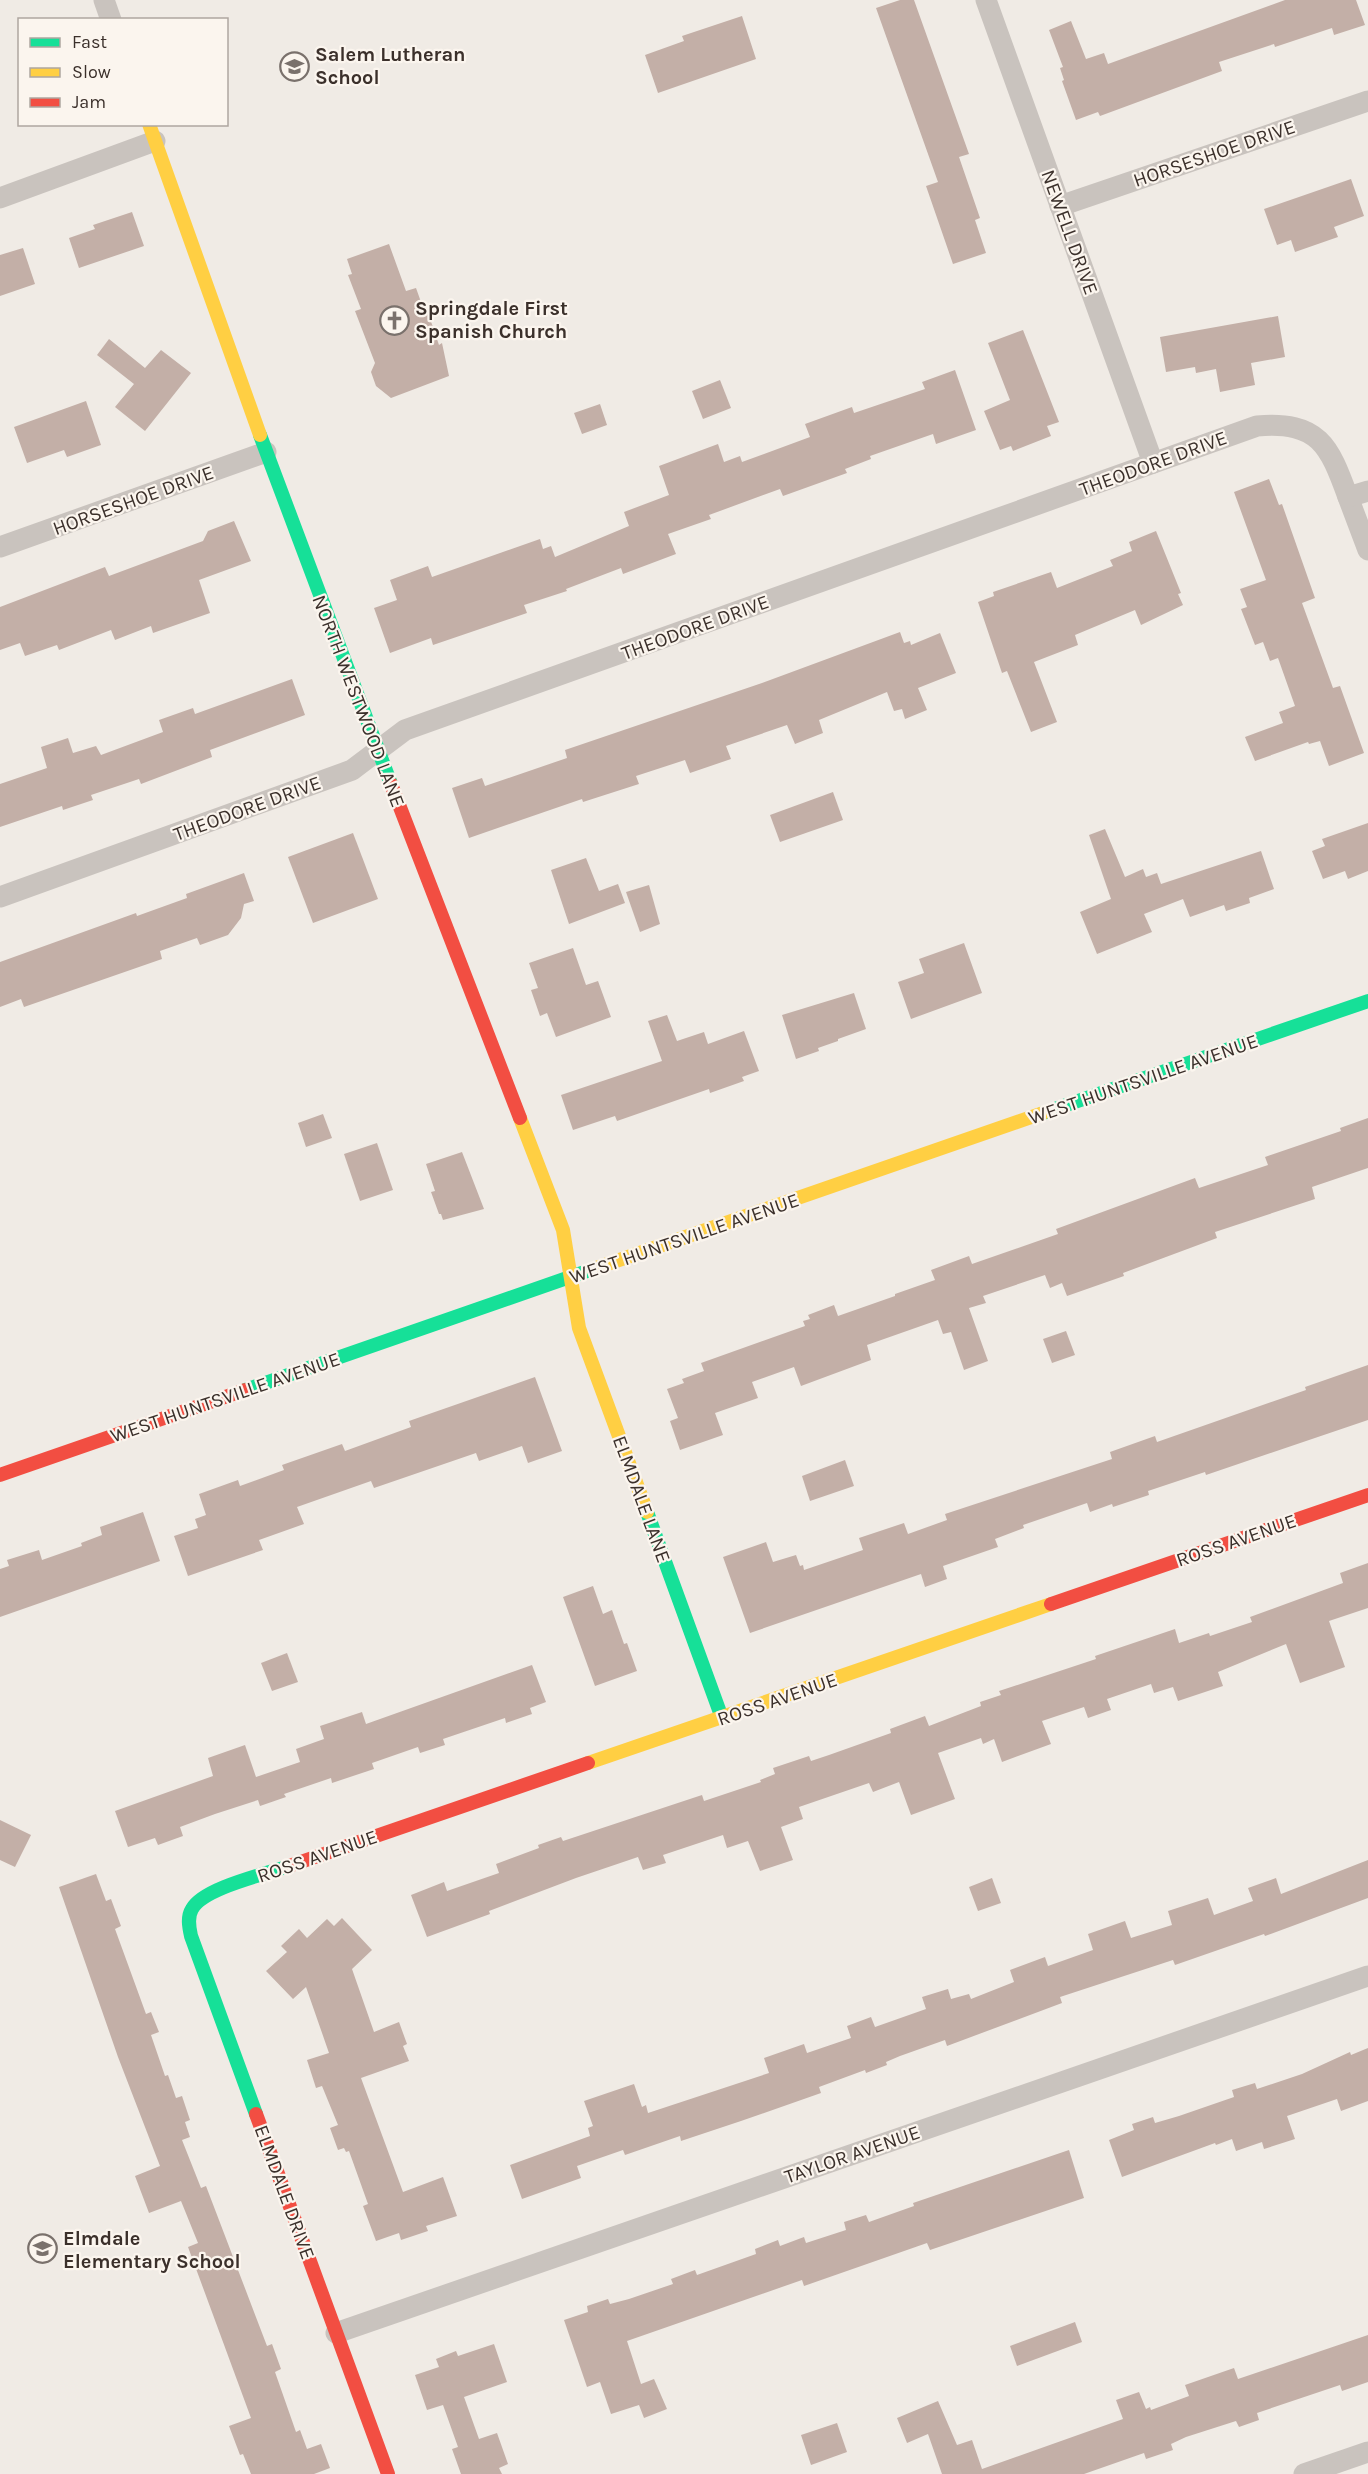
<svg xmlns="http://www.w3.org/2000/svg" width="1368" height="2474" viewBox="0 0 1368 2474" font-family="Karla,sans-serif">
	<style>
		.building { fill: #c3afa7 }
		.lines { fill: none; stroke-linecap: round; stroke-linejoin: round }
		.street { stroke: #c9c3be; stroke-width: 21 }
		.fast { stroke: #16e098; stroke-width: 14 }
		.slow { stroke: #ffcf43; stroke-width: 14 }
		.jam { stroke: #f24e42; stroke-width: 14 }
		.labels { text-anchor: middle; stroke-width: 4.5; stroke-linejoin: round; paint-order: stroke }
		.poi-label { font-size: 20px; font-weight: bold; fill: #3b302b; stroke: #fbf5ee; text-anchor: start }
		.street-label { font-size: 20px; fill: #3b302b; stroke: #fbf5ee }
	</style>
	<rect width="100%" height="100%" fill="#f0ebe5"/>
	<g class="building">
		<polygon points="900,0 914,0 969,154 959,157 980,218 975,220 986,253 953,264 926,186 938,182 876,8"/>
		<polygon points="1285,0 1356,0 1365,25 1334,35 1332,28 1275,47 1274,44 1219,62 1222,71 1100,116 1098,112 1076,120 1062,81 1064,80 1060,68 1063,67 1049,30 1071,21 1086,59 1104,53 1108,64"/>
		<polygon points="742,16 756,59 658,93 645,55 684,41 682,36"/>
		<polygon points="1351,179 1364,216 1334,227 1338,237 1295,252 1291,240 1277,245 1264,209"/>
		<polygon points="132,212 144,246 79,268 69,238 95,229 93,225"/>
		<polygon points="389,244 406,291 416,288 421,302 424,301 439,345 442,343 449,376 391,398 376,386 371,372 375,363 355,311 361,309 348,275 352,274 347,259"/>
		<polygon points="23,248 35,284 0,296 0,255"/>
		<polygon points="1278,316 1285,357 1251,363 1255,385 1220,392 1216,369 1196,373 1195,367 1166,372 1160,337"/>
		<polygon points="1023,330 1059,422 1047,426 1051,436 1013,451 1011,446 1000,450 984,411 1010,400 988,343"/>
		<polygon points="109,339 145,368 161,350 191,373 145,431 115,407 134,384 97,355"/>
		<polygon points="955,370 976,430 936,444 933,434 870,456 871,459 845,469 847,473 783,496 780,489 709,515 711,519 668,534 676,554 623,574 621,568 566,589 567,591 524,605 527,613 433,645 431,638 390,653 374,608 397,600 390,580 428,566 432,577 540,539 543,549 551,546 555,557 629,526 624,512 669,495 659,466 718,444 724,462 740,456 742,462 810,437 805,424 852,407 854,413 925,389 922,382"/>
		<polygon points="720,380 731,408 703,419 692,391"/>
		<polygon points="86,401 101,445 67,457 64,450 27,463 14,427"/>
		<polygon points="600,404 607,425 582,434 574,413"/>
		<polygon points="1269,479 1279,505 1282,504 1315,598 1302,603 1333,688 1340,686 1364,753 1329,766 1320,741 1309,744 1308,742 1255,761 1245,737 1283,723 1279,712 1295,706 1278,658 1270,661 1263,642 1255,645 1241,609 1247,607 1240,589 1266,580 1234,492"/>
		<polygon points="234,521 251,561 199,580 210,613 153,633 151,626 115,640 111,630 59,650 57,645 25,656 20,643 0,650 0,607 105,567 109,576 203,541 208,531"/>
		<polygon points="1156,531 1181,593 1178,594 1183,605 1141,625 1135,610 1075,635 1078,645 1034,662 1057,722 1031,732 1007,671 1002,673 978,602 994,596 993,592 1051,572 1057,588 1113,566 1110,560 1132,551 1129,542"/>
		<polygon points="900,632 904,643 910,641 911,645 940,633 956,673 918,688 927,710 905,719 902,709 894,711 887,692 819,720 823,733 795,744 787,725 726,746 731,759 690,773 685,760 636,776 639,784 583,802 582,799 469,838 452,788 482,778 485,786 567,758 565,750 762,683"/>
		<polygon points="292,679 305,715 210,750 212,757 141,784 139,779 91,795 93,800 63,810 62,806 0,827 0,784 47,768 41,747 68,738 73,753 96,746 101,755 163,732 159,720 193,708 195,714"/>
		<polygon points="833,792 843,820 780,842 770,815"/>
		<polygon points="1368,823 1368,871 1348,879 1345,871 1323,879 1312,851 1325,846 1322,839"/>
		<polygon points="1105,829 1125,877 1143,869 1146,877 1157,873 1161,884 1261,851 1274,889 1249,898 1250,903 1226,911 1224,905 1190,917 1183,899 1144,914 1152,932 1097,954 1080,912 1111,899 1089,835"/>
		<polygon points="353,833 378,899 313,923 288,857"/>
		<polygon points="586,858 599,891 618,884 625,903 569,924 551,870"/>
		<polygon points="244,873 254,901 244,904 241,918 228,935 200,945 197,938 160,951 162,959 24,1007 21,999 0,1007 0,962 136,913 137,916 187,898 186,894"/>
		<polygon points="649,885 660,924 640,932 626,892"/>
		<polygon points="964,943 982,993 911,1019 898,982 924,973 919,959"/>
		<polygon points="573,948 586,985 598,981 611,1017 556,1037 547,1013 540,1016 531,990 538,988 529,963"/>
		<polygon points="854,993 866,1029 838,1039 838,1041 818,1048 819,1051 796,1059 782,1015"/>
		<polygon points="667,1015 677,1041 704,1032 708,1044 744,1031 759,1071 742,1077 744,1081 710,1093 709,1089 617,1121 615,1116 573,1130 561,1095 662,1061 648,1021"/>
		<polygon points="323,1114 332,1138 306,1147 298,1123"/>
		<polygon points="1368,1118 1368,1168 1312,1187 1315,1199 1215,1232 1217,1238 1123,1273 1124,1276 1067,1296 1062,1283 1050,1288 1045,1275 983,1296 986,1303 969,1308 988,1361 964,1370 951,1332 943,1334 938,1320 867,1345 871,1360 801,1386 794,1367 752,1382 758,1398 715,1413 723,1435 680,1450 670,1421 678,1418 667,1389 684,1383 682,1379 704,1371 701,1363 805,1326 803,1321 810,1319 808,1315 834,1305 838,1316 895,1296 895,1294 935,1280 931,1270 969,1256 972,1264 1058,1234 1056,1229 1195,1178 1199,1188 1268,1165 1265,1157 1341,1131 1340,1128"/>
		<polygon points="377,1143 393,1190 360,1201 344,1154"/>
		<polygon points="462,1152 484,1209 443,1220 441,1214 439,1214 431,1192 435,1191 426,1164"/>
		<polygon points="1066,1331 1075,1355 1052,1363 1043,1339"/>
		<polygon points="1368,1365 1368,1420 1206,1475 1205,1472 1148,1491 1149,1495 1113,1507 1112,1504 1090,1512 1087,1503 1023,1525 1024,1528 995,1539 998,1547 943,1566 947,1579 925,1587 921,1574 750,1633 723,1557 766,1542 773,1562 796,1555 800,1566 803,1565 804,1570 863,1550 859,1538 904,1523 908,1534 947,1520 945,1514 1112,1459 1110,1452 1155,1436 1157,1442 1306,1390 1305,1387"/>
		<polygon points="535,1377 562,1451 528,1463 522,1446 479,1461 476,1453 374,1488 371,1481 297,1507 304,1524 259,1540 263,1550 188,1576 174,1536 198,1528 195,1519 206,1515 199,1494 238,1480 240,1486 284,1470 282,1465 342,1444 345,1451 411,1427 409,1421"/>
		<polygon points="845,1460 854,1486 810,1501 802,1476"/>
		<polygon points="143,1512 160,1561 0,1617 0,1569 9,1566 7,1560 39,1550 42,1560 82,1546 81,1543 102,1535 100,1527"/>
		<polygon points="1368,1563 1368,1608 1329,1621 1345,1667 1300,1683 1286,1644 1218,1672 1223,1686 1178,1701 1173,1687 1154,1693 1151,1684 1107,1699 1111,1710 1088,1718 1084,1707 1042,1721 1051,1744 1002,1762 994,1739 983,1744 981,1738 938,1753 955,1799 911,1815 899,1782 873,1792 869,1783 799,1807 803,1819 781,1827 793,1860 760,1871 748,1841 727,1848 723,1835 663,1855 666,1863 643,1870 638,1857 576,1878 489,1911 490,1914 427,1937 411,1895 444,1882 447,1891 499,1873 496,1864 539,1848 538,1845 561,1837 563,1841 702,1795 704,1801 761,1782 760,1780 775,1774 773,1768 809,1756 811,1761 829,1755 891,1733 890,1729 925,1716 929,1726 981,1706 980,1702 1001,1695 999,1691 1096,1659 1095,1656 1175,1629 1179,1643 1209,1633 1210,1636 1252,1622 1250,1617 1343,1583 1340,1573"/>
		<polygon points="593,1586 603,1614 612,1610 624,1644 627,1643 637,1671 595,1686 563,1597"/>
		<polygon points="287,1653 298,1682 272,1691 261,1663"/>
		<polygon points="532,1665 546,1702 530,1708 532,1714 506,1723 505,1718 443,1739 445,1745 420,1753 418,1747 372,1763 374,1769 332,1783 331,1778 284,1794 286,1797 260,1806 258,1800 215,1814 180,1827 183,1836 158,1845 155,1838 128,1847 115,1811 213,1776 208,1758 245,1745 256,1777 300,1762 296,1749 324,1739 320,1726 362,1712 366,1724"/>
		<polygon points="0,1820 31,1835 15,1867 0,1860"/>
		<polygon points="1368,1860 1368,1898 1265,1936 1264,1934 1175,1965 1173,1960 1060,1997 1062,2003 947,2046 945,2040 900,2056 886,2062 887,2065 866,2073 865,2070 819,2087 821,2093 741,2121 681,2141 680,2136 625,2155 623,2150 577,2166 581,2178 522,2199 510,2165 590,2136 588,2128 593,2126 584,2101 634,2084 642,2107 646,2105 648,2113 769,2073 764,2058 804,2044 807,2053 851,2038 847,2026 871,2017 875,2027 926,2009 922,1997 948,1989 951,1999 969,1994 971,1999 1014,1982 1010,1970 1045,1957 1048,1966 1093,1950 1088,1934 1125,1921 1131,1938 1172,1925 1168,1911 1208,1898 1214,1915 1253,1901 1248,1888 1276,1878 1281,1894"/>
		<polygon points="96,1874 106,1901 111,1899 121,1926 115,1929 146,2014 151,2012 159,2032 151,2035 165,2076 168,2075 176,2098 182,2096 190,2120 185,2122 190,2137 182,2140 201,2188 206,2186 267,2346 272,2344 281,2369 275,2372 296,2432 300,2430 307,2449 321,2444 330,2468 314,2474 251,2474 243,2454 240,2455 229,2426 251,2418 188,2247 198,2243 181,2201 149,2213 135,2176 160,2166 118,2057 59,1887"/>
		<polygon points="992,1878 1001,1903 978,1911 969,1887"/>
		<polygon points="342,1918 372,1950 352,1969 374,2032 399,2022 407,2044 403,2046 409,2061 361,2078 403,2192 443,2177 457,2216 426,2226 428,2231 401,2240 399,2233 376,2241 363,2206 368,2204 349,2151 346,2152 344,2148 338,2150 330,2128 338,2125 322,2086 316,2088 307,2060 329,2053 306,1987 293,1999 266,1971 287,1952 281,1946 299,1929 307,1938 327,1919 334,1926"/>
		<polygon points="1368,2048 1368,2101 1341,2111 1337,2099 1287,2116 1295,2139 1264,2149 1262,2142 1236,2151 1232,2139 1216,2145 1215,2143 1122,2177 1109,2140 1134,2130 1132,2124 1153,2117 1155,2123 1179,2116 1234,2097 1232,2090 1255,2083 1257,2089 1302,2074 1350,2052 1351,2055"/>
		<polygon points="1069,2150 1084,2198 930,2250 927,2243 804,2286 802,2280 627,2341 641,2384 654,2379 667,2409 644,2418 639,2405 611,2414 600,2382 587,2387 564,2320 588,2312 587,2306 608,2299 610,2304 629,2299 673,2284 671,2279 695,2270 697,2275 756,2254 755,2249 778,2240 780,2246 804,2237 806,2243 846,2230 844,2222 866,2215 869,2222 914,2206 913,2203"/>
		<polygon points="1075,2322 1082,2342 1017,2366 1010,2346"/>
		<polygon points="1368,2335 1368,2382 1342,2391 1340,2385 1257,2413 1259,2420 1239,2427 1236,2421 1186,2437 1171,2444 1173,2450 1146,2459 1144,2453 1084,2474 942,2474 928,2434 907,2443 897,2418 938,2401 957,2445 972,2440 982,2469 1123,2419 1116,2400 1139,2392 1146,2409 1150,2407 1151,2410 1189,2396 1185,2385 1234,2368 1238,2379"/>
		<polygon points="494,2344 507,2382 464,2397 479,2439 497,2433 508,2464 499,2468 502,2474 461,2474 452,2449 458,2447 443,2405 427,2410 415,2375 439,2367 436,2359 456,2351 458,2356"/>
		<polygon points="837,2423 847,2452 811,2465 801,2435"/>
	</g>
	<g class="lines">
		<g class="street">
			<polyline points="104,0 111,20"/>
			<polyline points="986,0 1153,463"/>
			<polyline points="0,198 155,141"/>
			<polyline points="1060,206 1368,101"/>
			<polyline points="1348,497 1368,550"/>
			<polyline points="0,547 266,452"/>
			<path d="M0 897 352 770 405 730 1257 426C1319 421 1329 445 1348 497L1368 491"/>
			<polyline points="336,2333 1368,1976"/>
			<polyline points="1304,2474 1368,2452"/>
		</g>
		<g class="fast">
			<polyline points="260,435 391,784"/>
			<polyline points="1043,1113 1368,1001"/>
			<polyline points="245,1390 593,1269"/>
			<polyline points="647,1512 722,1718"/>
			<path d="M256 2114 191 1936C189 1927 187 1917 192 1909 203 1888 266 1874 289 1866"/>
		</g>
		<g class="slow">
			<polyline points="149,124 260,435"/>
			<polyline points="520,1118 563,1230 579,1328 647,1512"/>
			<polyline points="593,1269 1043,1113"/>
			<polyline points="588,1763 1051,1604"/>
		</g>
		<g class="jam">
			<polyline points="391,784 520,1118"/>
			<polyline points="0,1475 245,1390"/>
			<polyline points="1051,1604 1368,1495"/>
			<polyline points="289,1866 588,1763"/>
			<polyline points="256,2114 388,2474"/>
		</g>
	</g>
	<defs>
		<symbol id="school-ring" viewBox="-11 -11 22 22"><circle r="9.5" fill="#fbf5ee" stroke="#7a716c" stroke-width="1.5"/><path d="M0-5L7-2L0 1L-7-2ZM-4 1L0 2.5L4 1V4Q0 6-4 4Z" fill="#7a716c"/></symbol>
		<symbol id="church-ring" viewBox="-11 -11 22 22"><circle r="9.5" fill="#fbf5ee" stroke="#7a716c" stroke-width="1.5"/><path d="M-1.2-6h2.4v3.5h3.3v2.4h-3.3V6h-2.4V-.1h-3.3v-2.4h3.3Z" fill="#7a716c"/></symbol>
	</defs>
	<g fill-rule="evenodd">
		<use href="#school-ring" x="278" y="50" width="33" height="33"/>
		<use href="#church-ring" x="378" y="304" width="33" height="33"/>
		<use href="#school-ring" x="26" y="2232" width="33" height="33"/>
	</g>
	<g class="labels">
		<g class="poi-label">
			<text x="315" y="61">Salem Lutheran<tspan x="315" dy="23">School</tspan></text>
			<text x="415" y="315">Springdale First<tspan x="415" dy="23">Spanish Church</tspan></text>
			<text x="63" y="2245">Elmdale<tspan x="63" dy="23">Elementary School</tspan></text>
		</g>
		<g class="street-label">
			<text transform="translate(1214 153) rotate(-19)" y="7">HORSESHOE DRIVE</text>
			<text transform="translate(1070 232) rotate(70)" y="7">NEWELL DRIVE</text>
			<text transform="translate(1153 463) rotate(-20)" y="7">THEODORE DRIVE</text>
			<text transform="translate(133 500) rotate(-20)" y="7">HORSESHOE DRIVE</text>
			<text transform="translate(695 627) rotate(-20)" y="7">THEODORE DRIVE</text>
			<text transform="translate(359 701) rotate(69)" y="7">NORTH WESTWOOD LANE</text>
			<text transform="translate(247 808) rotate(-20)" y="7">THEODORE DRIVE</text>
			<text transform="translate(1143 1079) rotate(-19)" y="7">WEST HUNTSVILLE AVENUE</text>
			<text transform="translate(684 1238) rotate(-19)" y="7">WEST HUNTSVILLE AVENUE</text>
			<text transform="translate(225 1397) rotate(-19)" y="7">WEST HUNTSVILLE AVENUE</text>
			<text transform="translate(642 1499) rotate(70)" y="7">ELMDALE LANE</text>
			<text transform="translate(1236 1540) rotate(-19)" y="7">ROSS AVENUE</text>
			<text transform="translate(777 1699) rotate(-19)" y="7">ROSS AVENUE</text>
			<text transform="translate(317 1856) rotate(-19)" y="7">ROSS AVENUE</text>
			<text transform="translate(852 2154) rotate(-19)" y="7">TAYLOR AVENUE</text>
			<text transform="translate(285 2192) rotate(70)" y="7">ELMDALE DRIVE</text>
		</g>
	</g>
	<rect x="18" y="18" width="210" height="108" fill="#fbf5ee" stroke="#aea6a0" stroke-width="1.5"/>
	<rect x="30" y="38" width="30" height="9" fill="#16e098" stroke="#aea6a0" stroke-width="1.5"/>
	<text x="72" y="48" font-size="18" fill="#3b302b">Fast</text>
	<rect x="30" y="68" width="30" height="9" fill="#ffcf43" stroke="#aea6a0" stroke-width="1.5"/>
	<text x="72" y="78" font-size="18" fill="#3b302b">Slow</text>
	<rect x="30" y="98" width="30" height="9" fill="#f24e42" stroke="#aea6a0" stroke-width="1.5"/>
	<text x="72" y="108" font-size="18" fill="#3b302b">Jam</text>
</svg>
